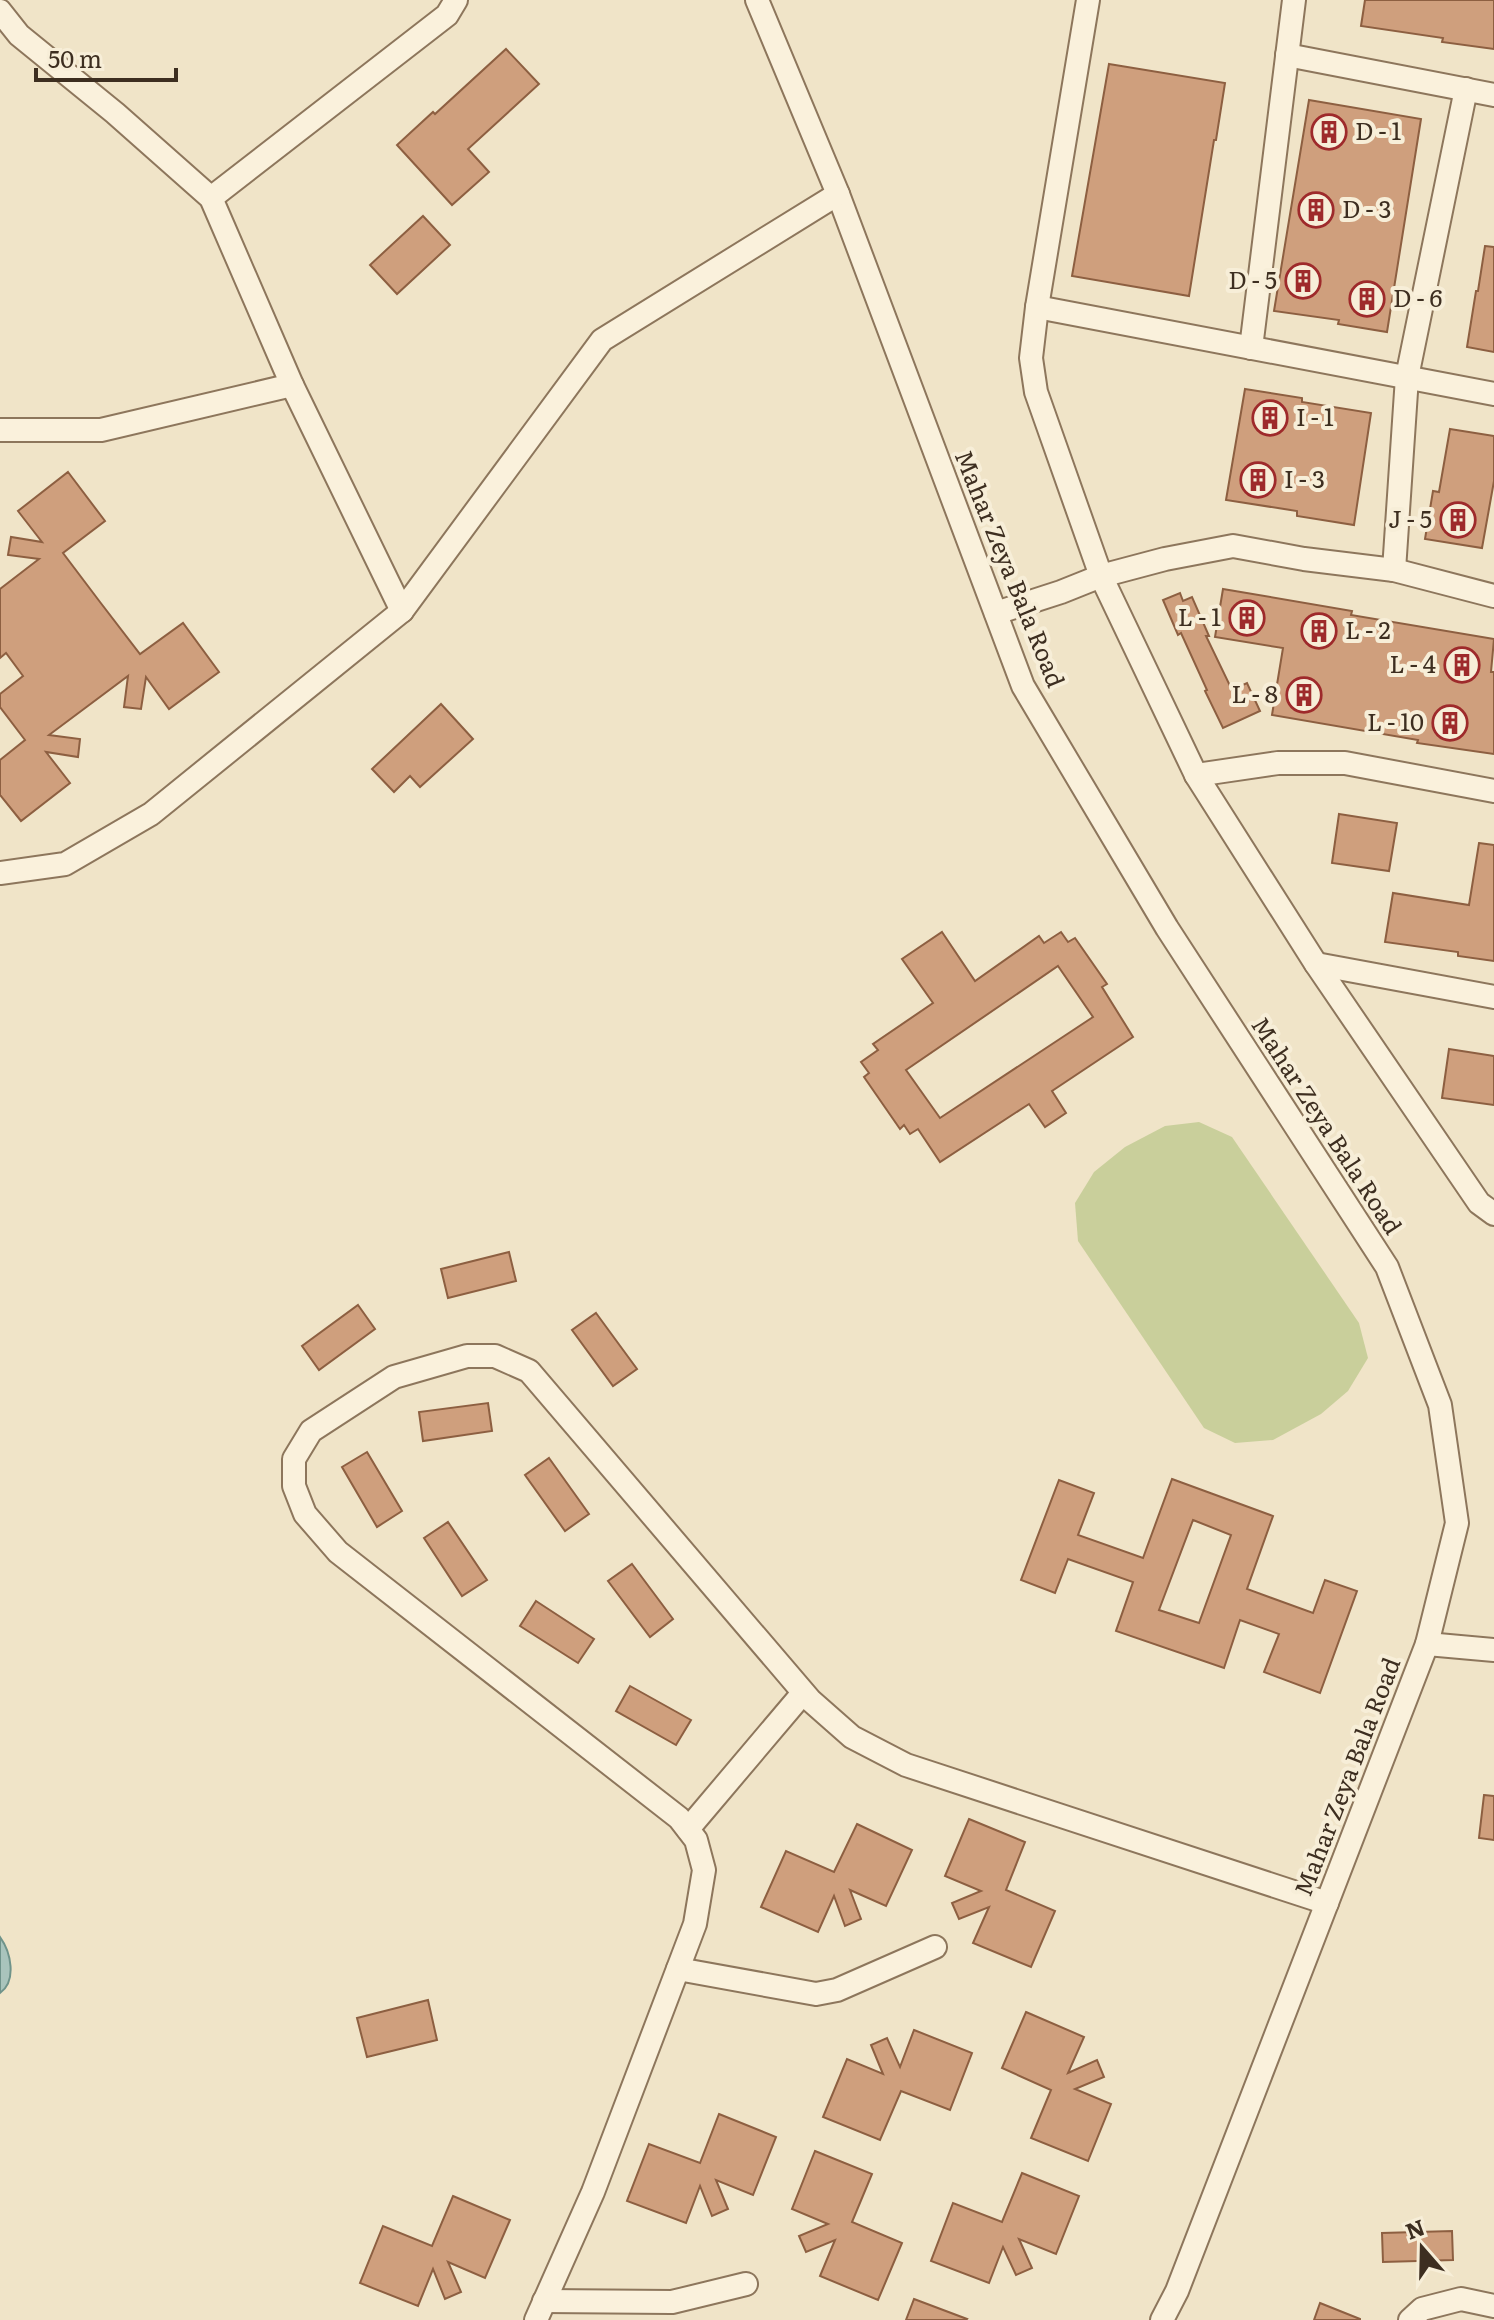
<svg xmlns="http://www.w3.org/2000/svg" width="1494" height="2320" viewBox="0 0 1494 2320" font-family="Literata,serif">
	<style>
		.green { fill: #c9cf9b }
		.water { fill: #a9c4bc; stroke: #6f938a; stroke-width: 2 }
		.building { fill: #cf9f7d; stroke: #8d5f41; stroke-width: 2; fill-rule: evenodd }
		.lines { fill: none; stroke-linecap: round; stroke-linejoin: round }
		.street-casing { stroke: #8d765c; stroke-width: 26 }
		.street { stroke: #faf1dc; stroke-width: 22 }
		.labels { text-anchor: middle; stroke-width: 8; stroke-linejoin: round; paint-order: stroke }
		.poi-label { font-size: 24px; fill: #3d2e20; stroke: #f7eed8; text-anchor: start }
		.street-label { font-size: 24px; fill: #3d2e20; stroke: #f7eed8 }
	</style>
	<rect width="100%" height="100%" fill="#f0e4c8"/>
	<polygon class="green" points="1199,1122 1232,1137 1359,1323 1368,1358 1348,1391 1321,1414 1273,1440 1235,1443 1204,1428 1078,1241 1075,1203 1094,1172 1125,1147 1165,1126"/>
	<path class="water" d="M0 1937C11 1952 17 1981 0 1993Z"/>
	<g class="building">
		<polygon points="1365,0 1494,0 1494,49 1442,42 1443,38 1361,26"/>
		<polygon points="506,49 539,84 468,149 489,172 452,205 397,145 433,112 435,114"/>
		<polygon points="1109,64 1225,83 1216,140 1214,140 1189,296 1072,276"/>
		<polygon points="1309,100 1421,119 1387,332 1338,324 1339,320 1274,311"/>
		<polygon points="423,216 450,245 397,294 370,265"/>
		<polygon points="1485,246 1494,247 1494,352 1467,347 1476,291 1478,291"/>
		<polygon points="1245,389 1302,398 1302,402 1371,413 1354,525 1297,516 1297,511 1226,500"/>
		<polygon points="1450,429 1494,436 1494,481 1482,548 1425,539 1433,491 1439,492"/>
		<polygon points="68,472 105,521 63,553 100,602 140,654 183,623 219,672 169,709 146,677 141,709 124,707 128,676 49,735 80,739 78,757 46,752 70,783 21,821 0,795 0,760 25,740 0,707 0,694 23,676 6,653 0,658 0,589 39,559 8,555 11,537 42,542 18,511"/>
		<polygon points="1223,589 1352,611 1351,615 1494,639 1491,672 1494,672 1494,754 1417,743 1418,740 1272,715 1283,648 1215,637"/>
		<polygon points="1180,593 1183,601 1192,597 1209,636 1206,636 1232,690 1247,683 1260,711 1223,728 1205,691 1207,690 1181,633 1178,635 1163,600"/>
		<polygon points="441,704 473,739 420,787 410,776 394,792 372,769"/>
		<polygon points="1339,814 1397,823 1389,871 1332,863"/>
		<polygon points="1479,843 1494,845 1494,961 1458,956 1458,952 1385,942 1393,893 1469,905"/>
		<path d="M942 932 975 981 1039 936 1044 943 1061 932 1068 942 1075 938 1107 984 1102 987 1133 1037 1052 1091 1066 1113 1045 1127 1029 1104 940 1162 918 1129 910 1134 904 1125 900 1129 864 1077 869 1073 861 1062 878 1050 873 1044 933 1003 902 959ZM1058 966 1093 1017 940 1118 906 1070Z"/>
		<polygon points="1449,1049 1494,1056 1494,1105 1442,1098"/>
		<polygon points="509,1252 516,1281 448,1298 441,1269"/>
		<polygon points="358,1305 375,1329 319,1370 302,1346"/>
		<polygon points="596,1313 637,1369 613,1386 572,1330"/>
		<polygon points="488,1403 492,1431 423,1441 419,1412"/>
		<polygon points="367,1452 402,1511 377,1527 342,1467"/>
		<polygon points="549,1458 589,1514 565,1531 525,1475"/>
		<path d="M1172 1479 1273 1516 1247 1589 1313 1613 1325 1580 1357 1591 1320 1693 1264 1672 1279 1634 1240 1620 1224 1668 1116 1631 1133 1582 1068 1559 1055 1593 1021 1580 1059 1480 1094 1493 1078 1535 1143 1558ZM1193 1520 1231 1535 1199 1623 1159 1610Z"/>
		<polygon points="448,1522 487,1580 462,1596 424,1538"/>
		<polygon points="632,1564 673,1619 650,1637 608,1581"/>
		<polygon points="536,1601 594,1639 578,1663 520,1626"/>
		<polygon points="630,1686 691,1720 676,1745 616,1711"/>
		<polygon points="1484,1795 1494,1796 1494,1840 1479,1838"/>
		<polygon points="969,1819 1025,1842 1006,1890 1055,1911 1031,1967 973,1943 989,1907 959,1919 952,1903 981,1891 945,1876"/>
		<polygon points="857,1824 912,1850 886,1906 850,1890 861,1919 845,1926 834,1896 818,1932 761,1907 786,1851 834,1872"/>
		<polygon points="428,2000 437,2040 367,2057 357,2018"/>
		<polygon points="1026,2012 1084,2037 1068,2073 1097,2060 1104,2077 1075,2089 1111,2104 1088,2161 1031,2138 1051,2090 1002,2068"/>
		<polygon points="914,2030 972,2053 950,2110 901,2091 880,2140 823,2117 847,2059 883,2074 871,2045 887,2038 900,2067"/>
		<polygon points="719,2114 776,2137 753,2195 716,2180 728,2209 712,2216 700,2186 686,2223 627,2201 649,2144 700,2163"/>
		<polygon points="815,2151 872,2174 852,2222 902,2243 878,2300 820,2276 835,2240 806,2252 799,2236 828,2224 792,2209"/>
		<polygon points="1022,2173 1079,2196 1056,2254 1019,2239 1032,2268 1016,2275 1003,2247 989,2283 931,2261 953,2203 1002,2222"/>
		<polygon points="453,2196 510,2220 485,2278 448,2262 461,2292 445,2299 433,2269 418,2306 360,2283 383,2226 432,2246"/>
		<polygon points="1452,2231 1453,2260 1383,2262 1382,2233"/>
		<polygon points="914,2299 967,2319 966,2320 906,2320"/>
		<polygon points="1320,2303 1360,2319 1360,2320 1314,2320"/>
	</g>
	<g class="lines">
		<defs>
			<g id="street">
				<polyline points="757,0 838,194 1023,686 1167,928 1387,1267 1440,1405 1457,1523 1427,1644 1177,2291 1162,2320"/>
				<polyline points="1088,0 1037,307 1031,358 1036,392 1101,576 1196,775 1316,964 1479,1203 1494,1214"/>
				<polyline points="0,11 19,35 115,113 211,198 292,385 402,611"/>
				<polyline points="1287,55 1494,95"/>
				<polyline points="211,198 447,15 456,0"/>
				<polyline points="1037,307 1494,394"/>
				<polyline points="1251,348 1294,0"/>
				<polyline points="0,430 101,430 292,385"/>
				<polyline points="1394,570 1407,377 1466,89"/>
				<polyline points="996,613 1061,592 1101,576 1165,559 1233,546 1304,559 1394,570 1494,596"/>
				<polyline points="1196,775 1278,763 1345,763 1494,791"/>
				<polyline points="0,873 65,864 151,814 402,611 602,340 838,194"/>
				<polyline points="1316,964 1494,997"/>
				<polyline points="1427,1644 1494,1650"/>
				<polyline points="688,1829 803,1693"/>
				<polyline points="678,1969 816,1994 837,1990 935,1947"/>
				<polyline points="544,2301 672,2302 746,2284"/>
				<polyline points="536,2320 593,2192 695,1924 704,1870 696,1840 679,1818 338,1552 305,1514 294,1486 294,1459 311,1431 394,1377 467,1356 495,1356 529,1371 810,1700 852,1737 906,1765 1327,1903"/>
				<polyline points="1410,2320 1422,2309 1461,2299 1494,2306"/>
			</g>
		</defs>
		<use href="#street" class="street-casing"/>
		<use href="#street" class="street"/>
	</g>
	<defs>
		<symbol id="building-ring" viewBox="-11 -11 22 22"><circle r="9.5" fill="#f7eed8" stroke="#9e2a2b" stroke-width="1.5"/><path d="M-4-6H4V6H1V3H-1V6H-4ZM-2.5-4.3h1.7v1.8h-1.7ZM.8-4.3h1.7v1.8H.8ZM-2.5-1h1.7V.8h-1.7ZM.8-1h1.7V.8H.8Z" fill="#9e2a2b"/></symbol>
	</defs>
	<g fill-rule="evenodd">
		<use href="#building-ring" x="1309" y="112" width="40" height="40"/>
		<use href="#building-ring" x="1296" y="190" width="40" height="40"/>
		<use href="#building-ring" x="1283" y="261" width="40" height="40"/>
		<use href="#building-ring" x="1347" y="279" width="40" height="40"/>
		<use href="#building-ring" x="1250" y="398" width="40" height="40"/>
		<use href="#building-ring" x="1238" y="460" width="40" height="40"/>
		<use href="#building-ring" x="1438" y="500" width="40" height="40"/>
		<use href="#building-ring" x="1227" y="598" width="40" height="40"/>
		<use href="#building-ring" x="1299" y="611" width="40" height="40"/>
		<use href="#building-ring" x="1442" y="645" width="40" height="40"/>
		<use href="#building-ring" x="1284" y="675" width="40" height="40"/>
		<use href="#building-ring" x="1430" y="703" width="40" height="40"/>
	</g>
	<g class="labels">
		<g class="poi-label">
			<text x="1355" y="140">D - 1</text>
			<text x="1342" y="218">D - 3</text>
			<text x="1277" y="289" text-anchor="end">D - 5</text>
			<text x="1393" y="307">D - 6</text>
			<text x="1296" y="426">I - 1</text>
			<text x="1284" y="488">I - 3</text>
			<text x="1432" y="528" text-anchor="end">J - 5</text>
			<text x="1221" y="626" text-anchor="end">L - 1</text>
			<text x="1345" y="639">L - 2</text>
			<text x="1436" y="673" text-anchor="end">L - 4</text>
			<text x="1278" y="703" text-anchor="end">L - 8</text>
			<text x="1424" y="731" text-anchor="end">L - 10</text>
		</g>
		<g class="street-label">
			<text transform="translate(1009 569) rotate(68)" y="8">Mahar Zeya Bala Road</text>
			<text transform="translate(1326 1126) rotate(57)" y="8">Mahar Zeya Bala Road</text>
			<text transform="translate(1348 1777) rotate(-69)" y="8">Mahar Zeya Bala Road</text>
		</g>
	</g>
	<g transform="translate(1422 2248) rotate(340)" stroke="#f7eed8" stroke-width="6" paint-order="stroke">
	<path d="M0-6L14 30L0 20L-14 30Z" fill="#3d2e20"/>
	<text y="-12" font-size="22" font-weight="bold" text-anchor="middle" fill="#3d2e20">N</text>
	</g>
	<path d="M36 68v12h140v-12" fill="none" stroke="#3d2e20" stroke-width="4"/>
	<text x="48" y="68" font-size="24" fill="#3d2e20" stroke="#f7eed8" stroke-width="6" paint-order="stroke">50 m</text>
</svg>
